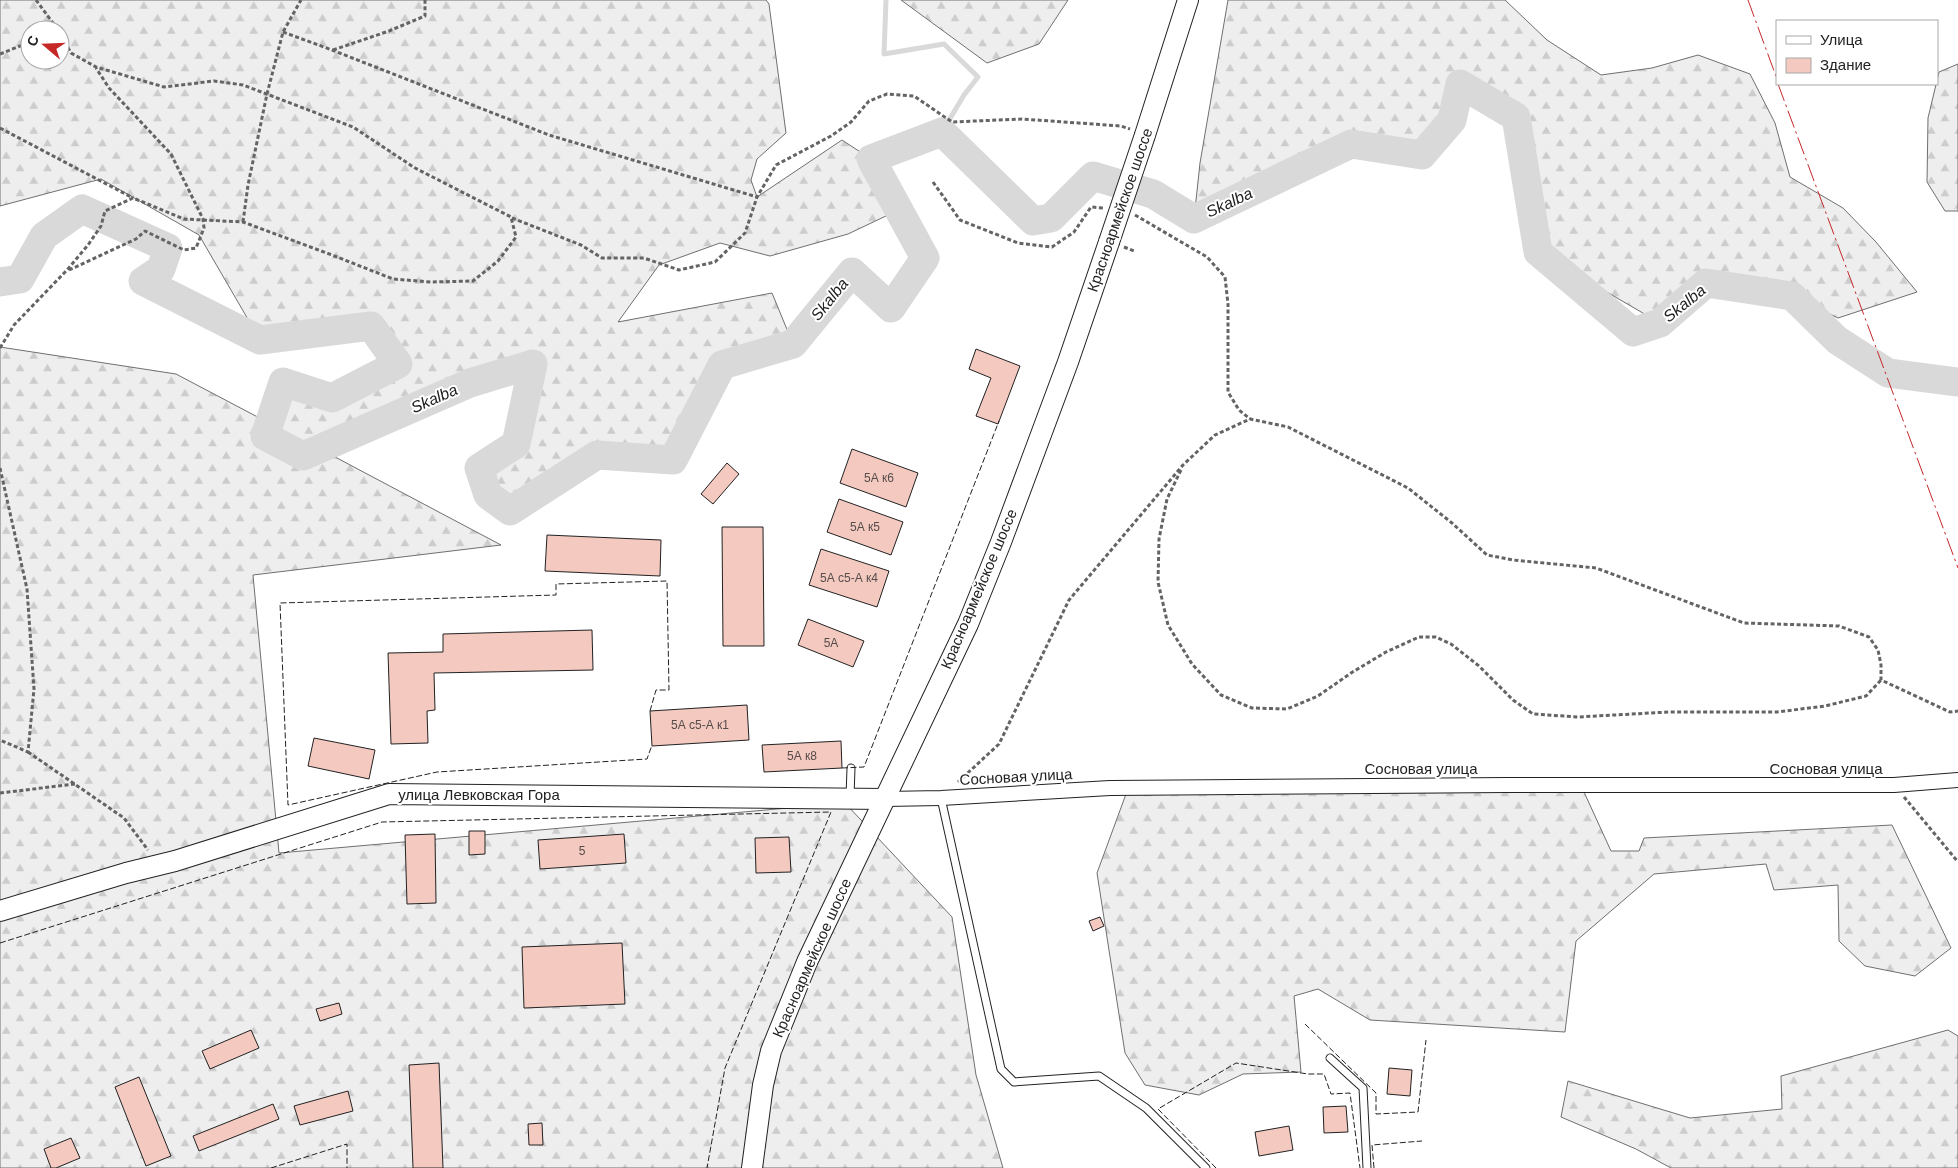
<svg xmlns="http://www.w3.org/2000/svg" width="1958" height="1168" viewBox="0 0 1958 1168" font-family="Helvetica,sans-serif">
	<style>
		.forest { fill: url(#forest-firs); stroke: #6f6f6f; fill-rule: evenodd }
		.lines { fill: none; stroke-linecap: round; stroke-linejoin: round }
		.stream { stroke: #d9d9d9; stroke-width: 5 }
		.river { stroke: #d9d9d9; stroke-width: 29 }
		.building { fill: #f3c9c0; stroke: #222 }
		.lane-casing { stroke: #222; stroke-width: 9 }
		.street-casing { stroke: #222; stroke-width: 16 }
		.secondary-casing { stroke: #222; stroke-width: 22 }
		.path { stroke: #646464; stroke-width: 3; stroke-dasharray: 4 2.5; stroke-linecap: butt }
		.lane { stroke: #fff; stroke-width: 7 }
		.street { stroke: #fff; stroke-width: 14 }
		.secondary { stroke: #fff; stroke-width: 20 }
		.secondary-bridge-casing { stroke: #222; stroke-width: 22; stroke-linecap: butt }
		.secondary-bridge { stroke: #fff; stroke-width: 20 }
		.fence { stroke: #222; stroke-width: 1; stroke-dasharray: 6 2.5; stroke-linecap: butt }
		.power { stroke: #c62828; stroke-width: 1; stroke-dasharray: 18 4 2.5 4; stroke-linecap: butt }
		.labels { text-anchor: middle; stroke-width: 4; stroke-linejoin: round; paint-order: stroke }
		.number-label { font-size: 12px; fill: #564c4a }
		.street-label { font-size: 15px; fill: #222; stroke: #fff }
		.water-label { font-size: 16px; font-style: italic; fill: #222; stroke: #fff }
	</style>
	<defs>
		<pattern id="forest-firs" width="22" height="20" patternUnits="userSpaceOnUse" patternTransform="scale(1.25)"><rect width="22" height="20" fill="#eee"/><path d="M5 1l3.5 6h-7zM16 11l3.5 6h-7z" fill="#ccc"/></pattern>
	</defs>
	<rect width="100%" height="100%" fill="#fff"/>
	<g class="forest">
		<path d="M0 0H766L769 4 786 133 757 159 751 180 757 197 842 140 871 159 888 215 848 234 770 256 720 243 659 265 618 322 772 293 793 344 722 365 673 460 597 455 510 511 488 495 479 468 516 444 533 364 469 383 320 449 501 545 253 575 279 853 845 803 952 917 976 1075 1003 1168H0V347L176 374 269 423 283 382 332 397 398 364 371 326 260 340 199 235 101 179 0 206ZM30 30H60V60H30Z"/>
		<polygon points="901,0 1068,0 1039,44 987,63"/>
		<polygon points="1228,0 1505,0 1547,40 1601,75 1652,68 1698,55 1750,74 1775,123 1790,177 1843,208 1876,242 1917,292 1838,318 1792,296 1706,283 1660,323 1538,252 1516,117 1460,84 1452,120 1422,155 1351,144 1194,219 1200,163"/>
		<polygon points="1958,64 1958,211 1945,211 1927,182 1928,118 1939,72"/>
		<polygon points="1584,792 1611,851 1639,851 1644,838 1892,825 1951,948 1915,976 1865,966 1839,941 1838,885 1774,890 1766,864 1654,874 1576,941 1565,1032 1370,1020 1318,989 1294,996 1301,1072 1243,1074 1199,1095 1145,1085 1125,1053 1097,873 1126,794"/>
		<polygon points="1948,1030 1958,1036 1958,1168 1671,1168 1636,1149 1561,1117 1568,1081 1690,1118 1782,1109 1781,1076"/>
	</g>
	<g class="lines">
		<polyline class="stream" points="886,0 884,54 944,44 978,77 964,95 942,132"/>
		<polyline class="river" points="0,282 20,279 44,236 82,209 168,248 161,269 143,281 260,340 371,326 398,364 332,398 283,382 265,436 303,456 470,383 533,364 516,444 479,468 488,495 510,511 597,455 673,460 722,365 793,344 852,272 891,308 925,258 871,159 942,132 1033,221 1051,218 1093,176 1153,194 1194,219 1351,144 1422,155 1452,120 1460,84 1516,117 1538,252 1633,332 1660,323 1706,283 1792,296 1837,340 1888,373 1958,382"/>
	</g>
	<g class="building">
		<polygon points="976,349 1020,366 998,424 976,416 991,378 969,369"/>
		<polygon points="852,449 918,473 906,507 840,483"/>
		<polygon points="727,463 739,474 713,504 701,494"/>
		<polygon points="839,499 903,522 891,555 827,532"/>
		<polygon points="722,527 763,527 764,646 723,646"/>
		<polygon points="547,535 661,540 660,576 545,571"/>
		<polygon points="821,549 889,571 877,607 809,585"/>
		<polygon points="808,619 864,641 853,667 798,645"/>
		<polygon points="592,630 593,670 434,673 435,710 427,711 428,743 391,744 388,653 443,652 443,634"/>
		<polygon points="747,705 749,740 652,746 650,711"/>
		<polygon points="314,738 375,750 369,779 308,766"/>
		<polygon points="841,741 842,768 764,772 762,745"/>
		<polygon points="469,831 485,831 485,854 469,855"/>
		<polygon points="435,834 436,903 407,904 405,835"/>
		<polygon points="624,834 626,863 540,869 538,840"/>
		<polygon points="789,837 791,872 756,873 755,838"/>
		<polygon points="1100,917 1104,926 1093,931 1089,921"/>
		<polygon points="622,943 625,1004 524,1008 522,947"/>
		<polygon points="339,1003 342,1014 320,1021 316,1009"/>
		<polygon points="251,1030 259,1048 210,1069 202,1051"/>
		<polygon points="439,1063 443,1168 413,1168 409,1065"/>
		<polygon points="1389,1068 1412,1070 1410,1096 1387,1094"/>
		<polygon points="139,1077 171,1156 146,1166 115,1087"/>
		<polygon points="348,1091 353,1111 300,1125 294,1106"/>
		<polygon points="273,1104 279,1119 199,1151 193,1136"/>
		<polygon points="1346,1106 1348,1132 1324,1133 1323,1107"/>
		<polygon points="542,1123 543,1145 529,1145 528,1124"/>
		<polygon points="1289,1126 1293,1150 1259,1156 1255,1132"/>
		<polygon points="71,1138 80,1158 56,1168 51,1168 44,1149"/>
	</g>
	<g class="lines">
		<defs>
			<g id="lane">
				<polyline points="850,797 851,768"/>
				<polyline points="941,798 1001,1069 1014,1082 1099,1076 1146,1108 1206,1168"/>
				<polyline points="1330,1058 1363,1088 1367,1168"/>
			</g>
			<polyline id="street" points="885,799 941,798 1110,788 1507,785 1894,785 1958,780"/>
			<g id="secondary">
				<polyline points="1145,135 1188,0"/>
				<polyline points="0,911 126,873 175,861 389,794 885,799"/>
				<polyline points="752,1168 763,1085 771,1051 807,962 968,624 1001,542 1068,362 1109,242"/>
			</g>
		</defs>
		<use href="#lane" class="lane-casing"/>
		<use href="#street" class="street-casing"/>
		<use href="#secondary" class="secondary-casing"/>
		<g class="path">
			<polyline points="36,0 58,30"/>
			<polyline points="283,32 332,50 549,135 757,197"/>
			<polyline points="333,50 389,31 425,16 425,0"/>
			<polyline points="0,54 30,42"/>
			<polyline points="0,128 133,198"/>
			<polyline points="933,182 960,220 1018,243 1052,247 1074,232 1091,207 1103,208"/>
			<polyline points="1135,215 1207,257 1225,277 1228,304 1228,392 1239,410 1250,419"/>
			<polyline points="512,218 581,245 602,258 644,258 679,270 715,262 745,233 757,197 776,165 831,136 851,122 869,101 887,94 914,96 952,122 1022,119 1121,126 1130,129"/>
			<polyline points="243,222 248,185 267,94 283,32 301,0"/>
			<polyline points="1124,247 1134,251"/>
			<polyline points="69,270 136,239 145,231 184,250 196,248 204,228 203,219 171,154 109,88 96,68"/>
			<polyline points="0,348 14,325 67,270 88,245 101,226 105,211 133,198 184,219 243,222 332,255 393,279 431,282 473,281 498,261 516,237 511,217 415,168 353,127 243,85 214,81 164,87 96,67 71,53 60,33"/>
			<polyline points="0,468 27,589 34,689 28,752 0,740"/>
			<polyline points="1181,470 1167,499 1159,539 1158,582 1168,625 1192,664 1221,695 1252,708 1287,709 1318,696 1351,673 1386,652 1419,637 1436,637 1451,644 1479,666 1513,700 1533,714 1578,717 1669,712 1777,712 1825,706 1866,696 1881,680"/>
			<polyline points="28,752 124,818 148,850"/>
			<polyline points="958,782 999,744 1069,600 1183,465 1215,435 1250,419 1288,427 1408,488 1452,523 1487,555 1513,560 1596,568 1744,623 1839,626 1869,637 1878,650 1881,665 1881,680 1950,712 1958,711"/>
			<polyline points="0,793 75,784"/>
			<polyline points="1904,797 1958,862"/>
		</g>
		<use href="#lane" class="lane"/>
		<use href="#street" class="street"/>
		<use href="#secondary" class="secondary"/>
		<defs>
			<polyline id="secondary-bridge" points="1109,242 1145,135"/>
		</defs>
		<use href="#secondary-bridge" class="secondary-bridge-casing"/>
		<use href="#secondary-bridge" class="secondary-bridge"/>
		<g class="fence">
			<polyline points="650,711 656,690 669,690 667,581 556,584 556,595 280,603 288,805 437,772 647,759 652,745"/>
			<polyline points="842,768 864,767 999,421"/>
			<polyline points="0,943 382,822 831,812 725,1068 707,1168"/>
			<polyline points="1305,1024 1376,1093 1376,1114 1418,1112 1426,1040"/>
			<polyline points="271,1168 347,1144 347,1168"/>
			<polyline points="1216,1168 1158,1109 1236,1063 1308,1074 1324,1074 1331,1094 1350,1093 1360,1168"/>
			<polyline points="1374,1168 1372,1145 1422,1141"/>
		</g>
		<g class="power">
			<polyline points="1748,0 1777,79"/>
			<polyline points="1778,84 1958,568"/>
		</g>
	</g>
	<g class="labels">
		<g class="number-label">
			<text x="879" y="482">5А к6</text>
			<text x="865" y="531">5А к5</text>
			<text x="849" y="582">5А с5-А к4</text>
			<text x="831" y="647">5А</text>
			<text x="700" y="729">5А с5-А к1</text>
			<text x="802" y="760">5А к8</text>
			<text x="582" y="855">5</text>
		</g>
		<g class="street-label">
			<text transform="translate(1120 210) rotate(-71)" y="5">Красноармейское шоссе</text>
			<text transform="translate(979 589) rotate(-67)" y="5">Красноармейское шоссе</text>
			<text x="1421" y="774">Сосновая улица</text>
			<text x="1826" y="774">Сосновая улица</text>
			<text transform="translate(1016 777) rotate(-3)" y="5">Сосновая улица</text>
			<text x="479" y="800">улица Левковская Гора</text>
			<text transform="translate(812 958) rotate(-66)" y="5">Красноармейское шоссе</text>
		</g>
		<g class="water-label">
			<text transform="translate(1229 202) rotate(-25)" y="6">Skalba</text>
			<text transform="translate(829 299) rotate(-51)" y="6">Skalba</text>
			<text transform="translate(1684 303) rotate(-39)" y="6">Skalba</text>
			<text transform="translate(434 398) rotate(-24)" y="6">Skalba</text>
		</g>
	</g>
	<rect x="1776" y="20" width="162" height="65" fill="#ffffff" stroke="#a7a7a7"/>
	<rect x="1786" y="36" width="25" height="8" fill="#ffffff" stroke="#a7a7a7"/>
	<text x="1820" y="45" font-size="15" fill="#222222">Улица</text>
	<rect x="1786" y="58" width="25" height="15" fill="#f3c9c0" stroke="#a7a7a7"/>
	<text x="1820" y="70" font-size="15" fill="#222222">Здание</text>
	<g transform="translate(45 45) rotate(289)"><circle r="24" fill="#ffffff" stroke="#a7a7a7"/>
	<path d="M0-4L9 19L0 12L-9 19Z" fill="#c62828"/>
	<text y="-8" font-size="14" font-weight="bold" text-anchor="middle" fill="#222222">С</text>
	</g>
</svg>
